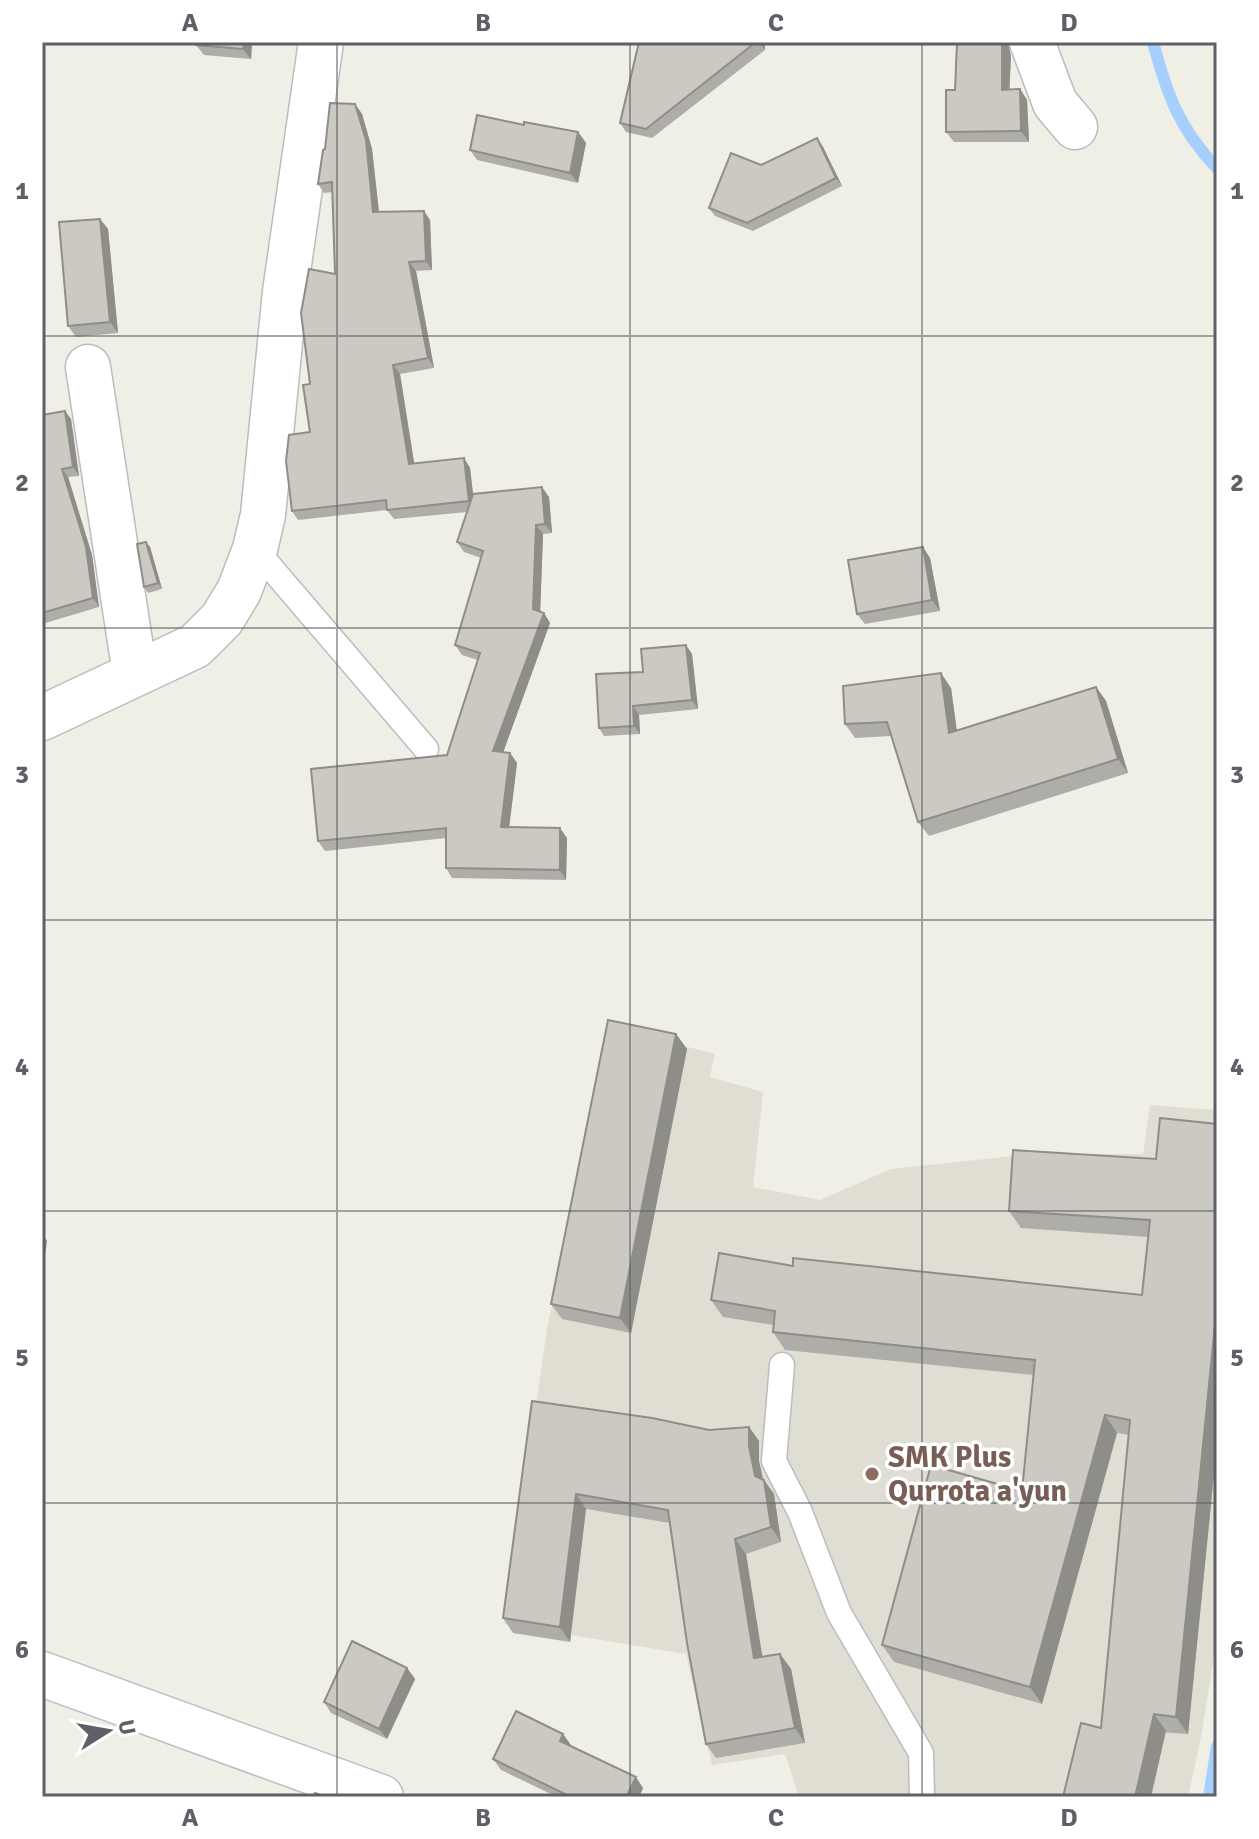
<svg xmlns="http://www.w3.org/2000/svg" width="1259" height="1839" viewBox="0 0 1259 1839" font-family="Signika,sans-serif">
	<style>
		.education { fill: #e0ded3 }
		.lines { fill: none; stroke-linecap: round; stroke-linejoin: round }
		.stream { stroke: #a6ceff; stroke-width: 12 }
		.service-casing { stroke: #babcc1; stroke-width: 27 }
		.minor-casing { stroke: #babcc1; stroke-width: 47 }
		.secondary-casing { stroke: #babdc3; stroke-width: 47 }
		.service { stroke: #fff; stroke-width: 24 }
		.minor { stroke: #fff; stroke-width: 44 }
		.secondary { stroke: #fff; stroke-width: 44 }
		.wall { fill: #afada7 }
		.shaded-wall { fill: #8e8d88 }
		.building { fill: #cbc9c2; stroke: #8e8d88; stroke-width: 2 }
		.grid { fill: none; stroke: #5d6066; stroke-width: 2; stroke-opacity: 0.55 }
		.education-dot { fill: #8d6e63; stroke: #fff; stroke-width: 3 }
		.labels { text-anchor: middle; stroke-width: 7; stroke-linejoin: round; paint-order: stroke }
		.education-label { font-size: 30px; font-weight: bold; fill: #785e54; stroke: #fff; text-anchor: start }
		.neatline { fill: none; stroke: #5d6066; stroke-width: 3 }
		.grid-label { font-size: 26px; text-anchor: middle; font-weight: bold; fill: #5d6066 }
	</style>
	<rect width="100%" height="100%" fill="#f0efe5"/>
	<polygon class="education" points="615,1028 715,1054 710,1077 763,1092 753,1187 820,1200 891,1169 1032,1154 1143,1154 1150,1105 1217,1110 1217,1639 1201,1737 1188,1797 799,1797 785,1754 712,1765 686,1654 504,1624 548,1323"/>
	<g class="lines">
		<g class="stream">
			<path d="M1153 42C1167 94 1179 129 1217 168"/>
			<polyline points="1209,1797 1217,1746"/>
		</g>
		<defs>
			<g id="service">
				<polyline points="255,549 426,749"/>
				<polyline points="782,1365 774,1461 800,1512 839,1613 921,1753 922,1797"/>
			</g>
			<g id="minor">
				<polyline points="1032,42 1055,103 1075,127"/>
				<polyline points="88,367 135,674"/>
				<polyline points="42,718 195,646 222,619 239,591 255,549 263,515 285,292 321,42"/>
			</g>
			<polyline id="secondary" points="42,1674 381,1797"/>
		</defs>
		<use href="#service" class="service-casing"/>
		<use href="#minor" class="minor-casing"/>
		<use href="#secondary" class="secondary-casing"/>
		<use href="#service" class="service"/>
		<use href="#minor" class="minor"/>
		<use href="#secondary" class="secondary"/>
	</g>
	<g class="wall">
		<polygon points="252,42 251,59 204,55 196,45"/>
		<polygon points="637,42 765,42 765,50 652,138 626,132 620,123 638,43"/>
		<polygon points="1011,56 1009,89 1020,89 1027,100 1029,142 954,142 946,132 955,90"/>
		<polygon points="355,104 362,114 372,149 379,212 430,220 432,270 416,271 434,368 400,374 414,464 464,458 470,468 473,494 549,497 552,533 543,534 540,611 544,613 550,623 503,752 510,753 517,763 509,827 567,838 566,880 452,878 446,868 446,838 325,851 318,841 447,755 478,660 462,655 455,645 481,558 464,552 457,542 467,512 394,519 387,510 298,520 292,511 310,432 310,384 335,274 332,192 324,193 318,184 325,149"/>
		<polygon points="524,125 578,132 586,143 578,183 477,160 470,150"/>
		<polygon points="817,138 823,147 842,186 753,231 715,216 709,208 761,165"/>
		<polygon points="100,219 108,229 118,333 76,337 68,326"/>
		<polygon points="65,411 71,419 79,476 68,477 92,555 99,607 42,624 42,415"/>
		<polygon points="146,542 150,547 162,589 148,593 144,587"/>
		<polygon points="930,558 940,611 865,624 857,614"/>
		<polygon points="692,654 698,709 639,715 640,734 604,736 599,728 643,672"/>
		<polygon points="1096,687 1106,701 1128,773 929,836 918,822 892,736 855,738 845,724 951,688 957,731"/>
		<polygon points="676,1034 687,1049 631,1333 562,1319 551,1304"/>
		<polygon points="1217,1124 1217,1444 1188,1734 1101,1728 1129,1435 1117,1433 1042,1704 894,1662 882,1645 1022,1491 1034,1375 785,1350 773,1332 774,1325 723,1317 711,1300 793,1266 1142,1295 1148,1237 1021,1228 1009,1211 1156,1159"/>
		<polygon points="532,1401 709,1430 749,1427 759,1441 759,1461 763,1479 774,1494 781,1542 746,1554 762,1657 780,1654 791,1669 805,1743 716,1758 706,1744 670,1523 586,1509 570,1642 513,1633 503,1618"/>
		<polygon points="407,1668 415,1679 387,1739 331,1713 324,1702"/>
		<polygon points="571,1745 570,1746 643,1788 639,1797 557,1797 501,1770 493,1759"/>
	</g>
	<g class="shaded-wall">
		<polygon points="244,42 252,42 251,59 243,49"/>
		<polygon points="759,42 765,42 765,50"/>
		<polygon points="1002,42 1008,42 1011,56 1009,100 1002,90"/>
		<polygon points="1020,89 1027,100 1029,142 1021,131"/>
		<polygon points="355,104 362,114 372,149 380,222 373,212"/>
		<polygon points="578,132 586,143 578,183 570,173"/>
		<polygon points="817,138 823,147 842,186 836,178"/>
		<polygon points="424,211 430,220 432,270 426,261"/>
		<polygon points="100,219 108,229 118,333 110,322"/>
		<polygon points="409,262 416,271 434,368 428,358"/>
		<polygon points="393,365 400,374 416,474 409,464"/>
		<polygon points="65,411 71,419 79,476 73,467"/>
		<polygon points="464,458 470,468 475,511 469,501"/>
		<polygon points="62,469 68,477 92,555 99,607 93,598"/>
		<polygon points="542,487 549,497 552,533 545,524"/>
		<polygon points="536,525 543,534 540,618 533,609"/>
		<polygon points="146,542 150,547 162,589 158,583"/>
		<polygon points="923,547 930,558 940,611 932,600"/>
		<polygon points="544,613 550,623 500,761 493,751"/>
		<polygon points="686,645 692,654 698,709 692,700"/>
		<polygon points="941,673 951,688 959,748 949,733"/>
		<polygon points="1096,687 1106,701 1128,773 1118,759"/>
		<polygon points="633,706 639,715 640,734 634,726"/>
		<polygon points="510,753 517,763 508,837 501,827"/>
		<polygon points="560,828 567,838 566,880 560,870"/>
		<polygon points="676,1034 687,1049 631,1333 620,1318"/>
		<polygon points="42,1233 47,1241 42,1277"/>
		<polygon points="1217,1304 1217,1444 1188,1734 1176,1717"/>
		<polygon points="1105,1415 1117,1433 1042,1704 1030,1687"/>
		<polygon points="749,1427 759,1441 759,1461 765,1489 764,1480 774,1494 781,1542 771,1527 755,1476 749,1446"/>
		<polygon points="576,1494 586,1509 570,1642 560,1627"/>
		<polygon points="735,1539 746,1554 765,1673 754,1658"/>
		<polygon points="780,1654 791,1669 805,1743 795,1728"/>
		<polygon points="407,1668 415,1679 387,1739 379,1729"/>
		<polygon points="1154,1714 1166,1731 1151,1797 1135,1797"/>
		<polygon points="563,1734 571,1745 568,1752 560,1741"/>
		<polygon points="636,1777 643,1788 639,1797 626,1797"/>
	</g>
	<g class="building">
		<polygon points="196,42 244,42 243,49 196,45"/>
		<polygon points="639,42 756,42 646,129 620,123"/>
		<polygon points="957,42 1002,42 1002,90 1020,89 1021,131 946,132 946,90 955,90"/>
		<polygon points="330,103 355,104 366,140 373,212 424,211 426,261 409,262 428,358 393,365 409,464 464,458 469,501 387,510 386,500 292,511 286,461 289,435 310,432 303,385 310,384 301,313 309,269 335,274 332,182 318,184 323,150 325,149"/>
		<polygon points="477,115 524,125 524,122 578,132 570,173 470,150"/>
		<polygon points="817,138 836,178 747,223 709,208 731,153 761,165"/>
		<polygon points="100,219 110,322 68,326 59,222"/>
		<polygon points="65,411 73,467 62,469 86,547 93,598 42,613 42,415"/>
		<polygon points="542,487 545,524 536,525 533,609 544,613 493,751 510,753 501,827 560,828 560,870 446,868 446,828 318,841 311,769 447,755 480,653 455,645 483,551 457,542 473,494"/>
		<polygon points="146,542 158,583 144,587 137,544"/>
		<polygon points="923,547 932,600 857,614 848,560"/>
		<polygon points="686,645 692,700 633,706 634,726 599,728 596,674 643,672 641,649"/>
		<polygon points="941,673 949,733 1096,687 1118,759 918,822 887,722 845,724 843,686"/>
		<polygon points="608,1020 676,1034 620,1318 551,1304"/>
		<polygon points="1160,1118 1217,1124 1217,1304 1176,1717 1154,1714 1135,1797 1063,1797 1081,1723 1101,1728 1130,1420 1105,1415 1030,1687 882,1645 931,1465 1022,1491 1035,1360 773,1332 775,1311 711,1300 719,1253 793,1266 793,1258 1142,1295 1150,1220 1009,1211 1013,1150 1156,1159"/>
		<polygon points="532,1401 652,1418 709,1430 749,1427 749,1446 755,1476 764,1480 771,1527 735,1539 754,1658 780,1654 795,1728 706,1744 687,1643 668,1510 576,1494 560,1627 503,1618"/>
		<polygon points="352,1641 407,1668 379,1729 324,1702"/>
		<polygon points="516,1711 563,1734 560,1741 636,1777 626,1797 571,1797 493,1759"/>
		<polygon points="315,1793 325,1797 313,1797"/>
	</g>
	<path class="grid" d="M337 42V1797M630 42V1797M922 42V1797M42 336H1217M42 628H1217M42 920H1217M42 1211H1217M42 1503H1217"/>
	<circle class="education-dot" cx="872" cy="1474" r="8"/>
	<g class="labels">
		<g class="education-label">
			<text x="888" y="1467">SMK Plus<tspan x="888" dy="34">Qurrota a'yun</tspan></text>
		</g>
	</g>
	<rect width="1259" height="1839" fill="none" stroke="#ffffff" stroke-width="88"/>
	<g transform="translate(108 1731) rotate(79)" stroke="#ffffff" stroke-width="6" paint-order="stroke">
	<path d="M0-6L14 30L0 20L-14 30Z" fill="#5d6066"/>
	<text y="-12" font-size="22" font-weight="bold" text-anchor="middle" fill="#5d6066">U</text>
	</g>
	<rect x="44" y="44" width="1171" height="1751" class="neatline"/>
	<g class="grid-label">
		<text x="190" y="31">A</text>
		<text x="483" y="31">B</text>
		<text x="776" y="31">C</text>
		<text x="1069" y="31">D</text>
		<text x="22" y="199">1</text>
		<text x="1237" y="199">1</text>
		<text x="22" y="491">2</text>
		<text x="1237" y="491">2</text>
		<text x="22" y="783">3</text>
		<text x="1237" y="783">3</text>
		<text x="22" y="1075">4</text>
		<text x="1237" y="1075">4</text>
		<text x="22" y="1366">5</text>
		<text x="1237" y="1366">5</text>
		<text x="22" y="1658">6</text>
		<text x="1237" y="1658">6</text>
		<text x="190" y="1826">A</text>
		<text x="483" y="1826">B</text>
		<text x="776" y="1826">C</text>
		<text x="1069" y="1826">D</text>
	</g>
</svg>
